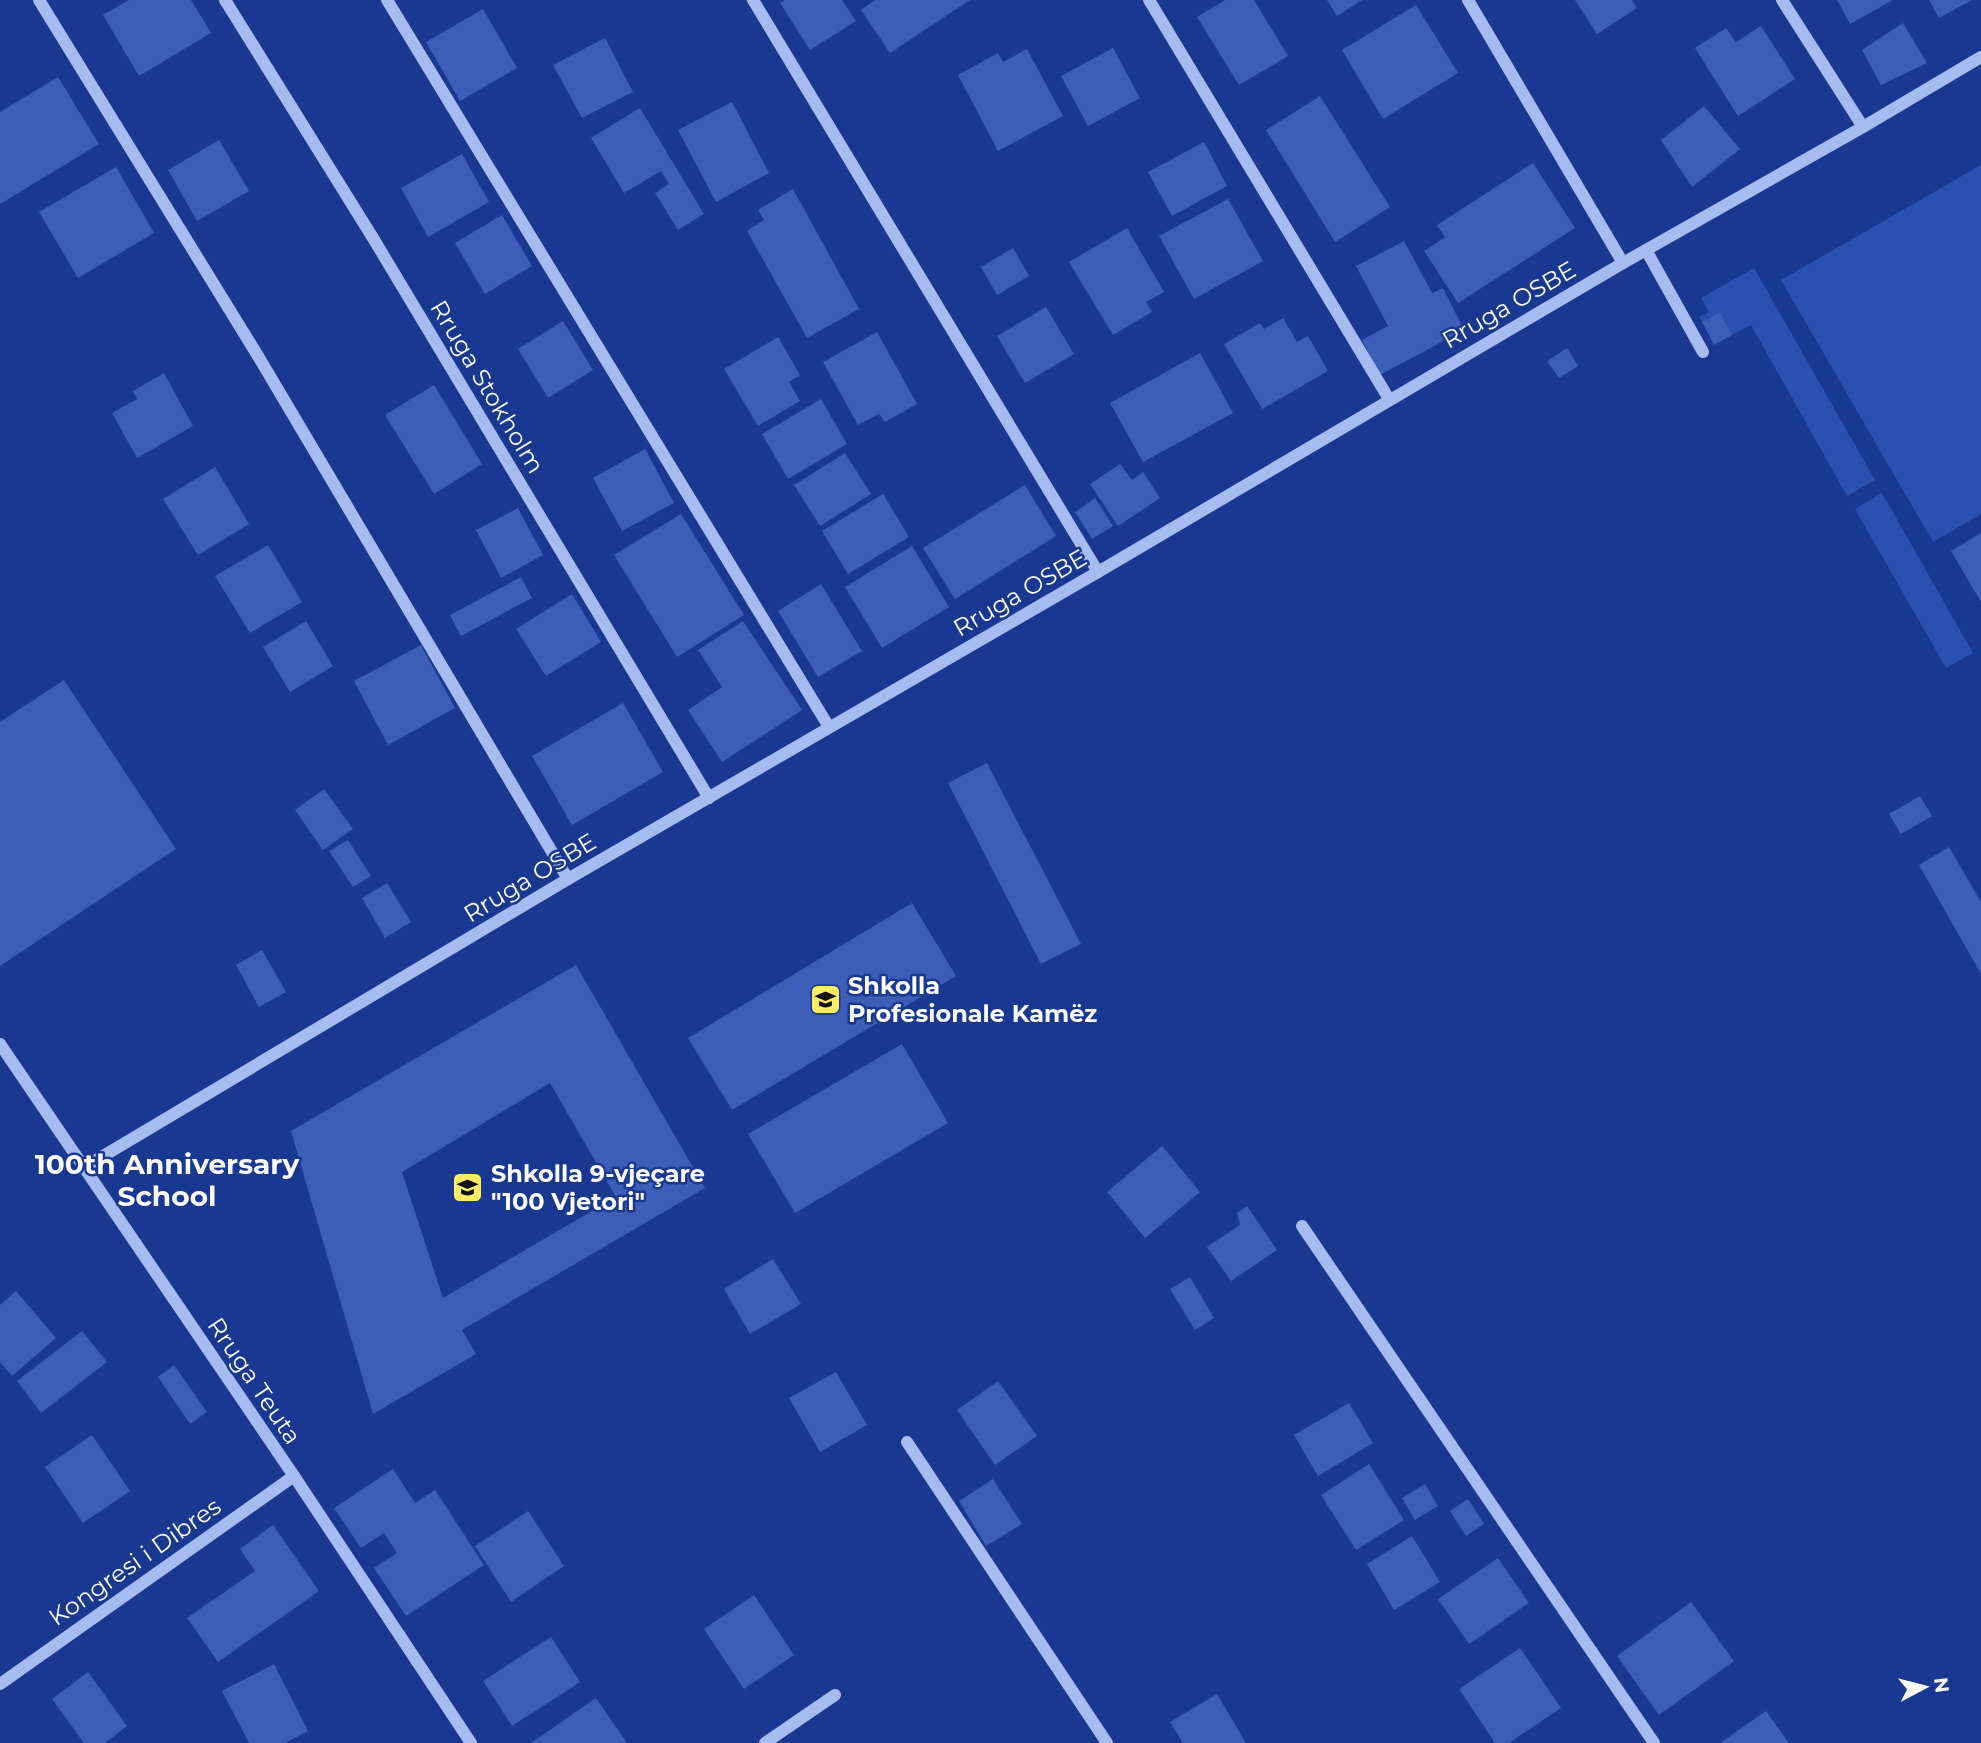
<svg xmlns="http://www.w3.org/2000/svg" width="1981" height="1743" viewBox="0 0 1981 1743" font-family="Montserrat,sans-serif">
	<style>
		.green { fill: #2a50b0 }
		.building { fill: #3c5eb8; fill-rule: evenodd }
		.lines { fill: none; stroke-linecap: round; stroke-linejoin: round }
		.minor { stroke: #a6bbf0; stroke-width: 12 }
		.labels { text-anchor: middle; stroke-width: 5; stroke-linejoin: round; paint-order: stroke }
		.street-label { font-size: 24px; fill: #fff; stroke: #183891 }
		.poi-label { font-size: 24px; font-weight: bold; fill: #fff; stroke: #183891; text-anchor: start }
		.quarter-label { font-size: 28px; font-weight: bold; fill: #fff; stroke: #183891 }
	</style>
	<rect width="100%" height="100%" fill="#183891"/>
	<g class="green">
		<polygon points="1981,165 1981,514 1933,542 1781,280"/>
		<polygon points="1754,268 1875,480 1847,496 1751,325 1732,335 1720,312 1702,322 1699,317 1709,312 1701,298"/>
		<polygon points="1882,493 1973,653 1946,668 1855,509"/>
	</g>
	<g class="building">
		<polygon points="129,0 191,0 211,33 139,76 103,15"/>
		<polygon points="784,0 842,0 856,21 810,50 780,3"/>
		<polygon points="875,0 970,0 890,53 861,10"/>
		<polygon points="1225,0 1254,0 1288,56 1239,85 1197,17"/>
		<polygon points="1327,0 1362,0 1337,16"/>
		<polygon points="1575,0 1632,0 1637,8 1597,34"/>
		<polygon points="1837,0 1893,0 1850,24"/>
		<polygon points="1929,0 1972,0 1939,18"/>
		<polygon points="1416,5 1458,73 1383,119 1342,50"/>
		<polygon points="483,9 517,68 460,101 426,42"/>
		<polygon points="1903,23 1927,63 1881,85 1862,50"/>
		<polygon points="1761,26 1795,79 1738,116 1695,48 1726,28 1736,42"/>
		<polygon points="605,38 633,92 582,118 553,65"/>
		<polygon points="1113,48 1140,98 1088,126 1061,76"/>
		<polygon points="1027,49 1063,116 998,151 958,75 998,53 1003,62"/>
		<polygon points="58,77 99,144 0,204 0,112"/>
		<polygon points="1320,96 1390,207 1335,242 1266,130"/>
		<polygon points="732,102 769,173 716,202 678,130"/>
		<polygon points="1704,106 1740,149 1692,187 1661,140"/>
		<polygon points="640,108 704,214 678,230 655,193 669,184 661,171 624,193 591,138"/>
		<polygon points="219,140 249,191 197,221 168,170"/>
		<polygon points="1204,142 1227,186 1172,216 1148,172"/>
		<polygon points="462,154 489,202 428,237 401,188"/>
		<polygon points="1533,163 1575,228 1458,303 1424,251 1445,237 1437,225"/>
		<polygon points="116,167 154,233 78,278 39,212"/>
		<polygon points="793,189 859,309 807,338 747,231 764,220 758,210"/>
		<polygon points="1228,199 1263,261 1194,299 1159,236"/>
		<polygon points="502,215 532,266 485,294 455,243"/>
		<polygon points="1127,228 1164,292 1146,302 1152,312 1113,335 1069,262"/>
		<polygon points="1404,241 1432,293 1443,288 1464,330 1380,375 1362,340 1388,326 1356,266"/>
		<polygon points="1013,248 1029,276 997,295 981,267"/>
		<polygon points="1046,307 1074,354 1025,383 997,336"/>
		<polygon points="1720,312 1732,335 1714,345 1702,322"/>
		<polygon points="1283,318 1297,342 1308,336 1328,371 1262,409 1224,344 1260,323 1264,329"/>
		<polygon points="563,321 593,370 548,398 518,349"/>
		<polygon points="877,332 917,404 885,422 879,414 858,425 823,362"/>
		<polygon points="778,337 800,375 789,382 800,401 758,426 724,369"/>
		<polygon points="1567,348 1578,366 1559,378 1547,361"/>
		<polygon points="1200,353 1233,413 1143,462 1110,403"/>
		<polygon points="164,373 193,426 137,458 112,413 137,399 133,391"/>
		<polygon points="434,385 482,464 434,494 385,415"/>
		<polygon points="821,399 847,444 788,479 762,434"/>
		<polygon points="645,449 674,503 622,531 593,478"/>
		<polygon points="845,453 871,494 820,526 794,485"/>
		<polygon points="1120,464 1132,480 1143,472 1160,498 1118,526 1090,484"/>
		<polygon points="215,467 249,524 198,555 163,499"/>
		<polygon points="1025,485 1056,536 955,599 923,548"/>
		<polygon points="883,494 909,537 848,574 822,531"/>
		<polygon points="1095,498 1113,526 1092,539 1075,512"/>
		<polygon points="518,508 543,555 501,578 476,530"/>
		<polygon points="681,514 744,615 677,657 614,555"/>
		<polygon points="1981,533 1981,602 1951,551"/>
		<polygon points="268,545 302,602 250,633 215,576"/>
		<polygon points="912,546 949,607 882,648 845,587"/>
		<polygon points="521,577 532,598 461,636 450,615"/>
		<polygon points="821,584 862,651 818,677 778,611"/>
		<polygon points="572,594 601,642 546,676 516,629"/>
		<polygon points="306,621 333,666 290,692 263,647"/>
		<polygon points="743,621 802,710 722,762 688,710 722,687 698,650"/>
		<polygon points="421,645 455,708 388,745 354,681"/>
		<polygon points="64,680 176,849 0,966 0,722"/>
		<polygon points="623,703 663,772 572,825 532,756"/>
		<polygon points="987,763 1081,944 1041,964 948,783"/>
		<polygon points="324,789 353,829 323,850 295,810"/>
		<polygon points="1920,796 1932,816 1901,834 1889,814"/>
		<polygon points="348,840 371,876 353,887 329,851"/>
		<polygon points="1949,847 1981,902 1981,974 1919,865"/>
		<polygon points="387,883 411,922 385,938 362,898"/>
		<polygon points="912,903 956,976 732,1110 688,1038"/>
		<polygon points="262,950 286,992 259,1007 236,965"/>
		<path d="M576 965 705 1188 462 1330 476 1354 373 1414 291 1131ZM550 1083 616 1197 443 1298 402 1172Z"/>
		<polygon points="902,1044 948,1123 795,1213 748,1134"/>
		<polygon points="1162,1146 1200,1192 1145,1238 1107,1192"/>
		<polygon points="1247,1206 1277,1250 1231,1281 1207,1247 1240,1225 1237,1213"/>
		<polygon points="773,1259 801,1304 750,1334 724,1289"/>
		<polygon points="1190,1277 1214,1318 1195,1330 1170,1289"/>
		<polygon points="16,1291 56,1338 12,1376 0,1362 0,1305"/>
		<polygon points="82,1331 107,1362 41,1413 17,1381"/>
		<polygon points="174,1365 207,1412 190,1424 158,1377"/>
		<polygon points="836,1372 867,1425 820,1452 789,1398"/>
		<polygon points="998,1381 1037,1436 995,1465 957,1410"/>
		<polygon points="1349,1403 1373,1443 1318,1476 1294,1435"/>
		<polygon points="92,1435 130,1491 83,1523 45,1467"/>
		<polygon points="1369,1464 1404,1520 1356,1550 1321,1495"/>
		<polygon points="393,1469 415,1503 435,1490 484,1565 406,1616 374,1568 397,1553 384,1533 361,1548 334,1508"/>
		<polygon points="993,1479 1022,1524 986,1546 959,1501"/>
		<polygon points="1425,1484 1438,1506 1415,1520 1402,1498"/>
		<polygon points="1468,1499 1484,1524 1466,1536 1450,1511"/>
		<polygon points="528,1511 564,1566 511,1602 475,1546"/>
		<polygon points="273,1525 319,1591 218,1662 187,1618 255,1571 240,1549"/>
		<polygon points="1412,1536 1440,1582 1394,1610 1367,1564"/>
		<polygon points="1498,1558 1529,1603 1469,1644 1438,1599"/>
		<polygon points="754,1595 794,1655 744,1689 704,1629"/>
		<polygon points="1691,1602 1734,1661 1659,1715 1617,1656"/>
		<polygon points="551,1637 580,1682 512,1726 483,1681"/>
		<polygon points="1520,1648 1561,1708 1509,1743 1495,1743 1459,1689"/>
		<polygon points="274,1664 308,1731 285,1743 249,1743 222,1691"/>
		<polygon points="88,1672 127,1726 105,1743 84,1743 52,1699"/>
		<polygon points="1217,1694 1246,1743 1183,1743 1170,1722"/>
		<polygon points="596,1698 627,1743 531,1743"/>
		<polygon points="1766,1711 1789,1743 1720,1743"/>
	</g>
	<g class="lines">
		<g class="minor">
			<polyline points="39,0 258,356 568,879"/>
			<polyline points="225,0 373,238 709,798"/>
			<polyline points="387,0 829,727"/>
			<polyline points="753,0 1098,572"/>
			<polyline points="1149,0 1389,399"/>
			<polyline points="1468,0 1623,263"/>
			<polyline points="1782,0 1863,127"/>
			<polyline points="1646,250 1703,352"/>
			<polyline points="0,1044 294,1476 471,1743"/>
			<polyline points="83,1168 568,879 1098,572 1623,263 1863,127 1981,57"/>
			<polyline points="1302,1226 1654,1743"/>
			<polyline points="907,1442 1107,1743"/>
			<polyline points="0,1684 294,1476"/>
			<polyline points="765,1743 835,1695"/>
		</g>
	</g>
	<defs>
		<symbol id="school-square" viewBox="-11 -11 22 22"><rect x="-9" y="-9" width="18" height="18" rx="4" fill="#ffed65" stroke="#183891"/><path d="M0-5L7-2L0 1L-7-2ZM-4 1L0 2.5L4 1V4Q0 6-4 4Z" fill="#111"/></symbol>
	</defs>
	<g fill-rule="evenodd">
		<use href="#school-square" x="808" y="982" width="35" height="35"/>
		<use href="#school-square" x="450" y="1170" width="35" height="35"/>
	</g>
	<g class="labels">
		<g class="street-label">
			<text transform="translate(1509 305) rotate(-30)" y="8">Rruga OSBE</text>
			<text transform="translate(487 387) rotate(59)" y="8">Rruga Stokholm</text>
			<text transform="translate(1020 593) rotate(-30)" y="8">Rruga OSBE</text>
			<text transform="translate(530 878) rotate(-31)" y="8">Rruga OSBE</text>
			<text transform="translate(254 1381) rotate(56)" y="8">Rruga Teuta</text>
			<text transform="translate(135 1562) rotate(-35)" y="8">Kongresi i Dibres</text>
		</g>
		<g class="poi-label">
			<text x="848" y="994">Shkolla<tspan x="848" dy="28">Profesionale Kamëz</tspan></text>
			<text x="491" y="1182">Shkolla 9-vjeçare<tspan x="491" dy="28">"100 Vjetori"</tspan></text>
		</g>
		<g class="quarter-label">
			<text x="167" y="1174">100th Anniversary<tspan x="167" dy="32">School</tspan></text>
		</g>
	</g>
	<g transform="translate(1925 1687) rotate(83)" stroke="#183891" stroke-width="5" paint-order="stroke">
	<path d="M0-5L12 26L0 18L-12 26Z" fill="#ffffff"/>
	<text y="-10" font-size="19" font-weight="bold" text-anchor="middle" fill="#ffffff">N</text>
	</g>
</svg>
